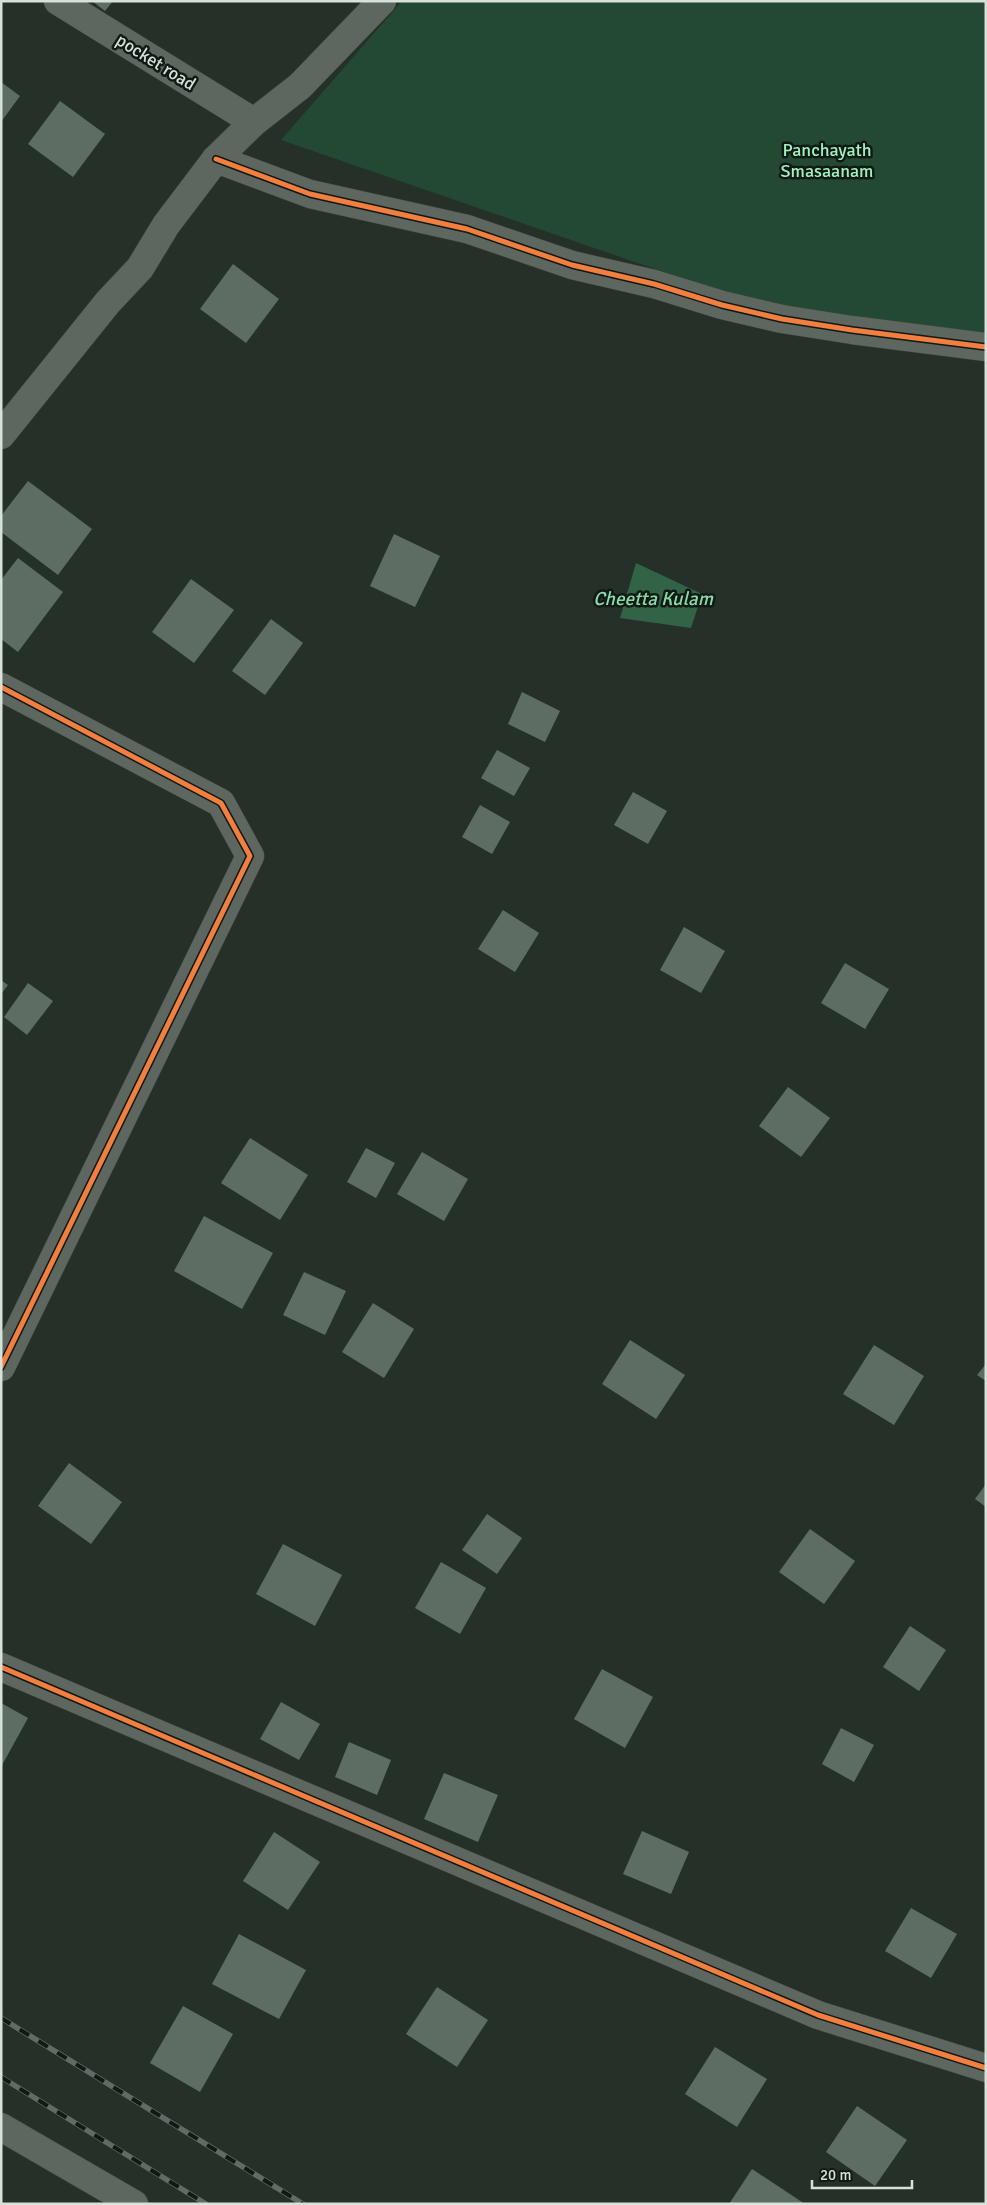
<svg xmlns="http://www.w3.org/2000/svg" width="987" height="2205" viewBox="0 0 987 2205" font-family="Signika,sans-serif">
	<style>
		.green { fill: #234933 }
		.water { fill: #326347 }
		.building { fill: #5e6d63 }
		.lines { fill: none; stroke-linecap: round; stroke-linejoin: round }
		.minor-casing { stroke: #424b46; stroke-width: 29 }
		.minor { stroke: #5e6660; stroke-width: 28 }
		.rail-casing { stroke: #616a64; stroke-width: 5.5 }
		.rail { stroke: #111914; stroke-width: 4; stroke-dasharray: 11; stroke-linecap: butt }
		.cycleway-casing { stroke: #111914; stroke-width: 8 }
		.cycleway { stroke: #f27e40; stroke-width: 5 }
		.labels { text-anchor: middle; stroke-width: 5; stroke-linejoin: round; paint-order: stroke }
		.street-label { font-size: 18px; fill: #d5e1d9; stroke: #111914 }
		.park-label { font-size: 18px; fill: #9ff1bf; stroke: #111914 }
		.water-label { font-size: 19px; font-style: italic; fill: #88daa9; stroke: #111914 }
	</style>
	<rect width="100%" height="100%" fill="#253029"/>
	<polygon class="green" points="402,1 986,1 986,334 800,319 281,140"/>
	<polygon class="water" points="636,563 702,594 691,628 620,618"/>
	<g class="building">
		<polygon points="92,1 113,1 105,11"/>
		<polygon points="1,82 20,96 1,122"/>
		<polygon points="60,101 105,134 73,177 28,144"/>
		<polygon points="233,264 279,299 246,343 200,309"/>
		<polygon points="28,481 92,529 58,575 1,532 1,516"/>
		<polygon points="394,534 440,556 415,607 370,586"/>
		<polygon points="18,558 63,592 18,652 1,639 1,580"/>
		<polygon points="191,579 234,610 194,663 152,632"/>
		<polygon points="271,619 303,643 265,695 232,671"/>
		<polygon points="522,692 560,711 545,742 508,724"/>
		<polygon points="497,750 530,768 514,796 481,778"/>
		<polygon points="633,792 667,811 648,844 614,825"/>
		<polygon points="480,805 510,822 492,854 462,837"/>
		<polygon points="503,910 539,933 515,972 478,949"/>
		<polygon points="684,927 725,951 701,993 660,970"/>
		<polygon points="845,963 889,989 865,1029 821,1003"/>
		<polygon points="1,980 8,985 1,994"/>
		<polygon points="28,983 53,1001 27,1035 4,1017"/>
		<polygon points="788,1087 830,1118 801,1157 759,1126"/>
		<polygon points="250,1138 308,1175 280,1220 221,1183"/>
		<polygon points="366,1148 395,1163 376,1198 347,1182"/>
		<polygon points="422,1152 468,1179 444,1221 397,1194"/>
		<polygon points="204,1216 273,1253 242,1309 174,1271"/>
		<polygon points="304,1272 346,1291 325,1335 283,1315"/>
		<polygon points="373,1303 414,1329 384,1378 342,1352"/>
		<polygon points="630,1340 685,1375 656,1419 602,1384"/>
		<polygon points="874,1345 924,1376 894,1425 843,1394"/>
		<polygon points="986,1364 986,1381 977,1375"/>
		<polygon points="69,1463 122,1502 91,1544 38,1506"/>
		<polygon points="986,1484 986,1507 975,1499"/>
		<polygon points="487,1514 522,1538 497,1574 462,1550"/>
		<polygon points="810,1529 855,1561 824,1604 779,1572"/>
		<polygon points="283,1544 342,1575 315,1626 256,1594"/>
		<polygon points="441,1562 486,1588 460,1634 415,1608"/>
		<polygon points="910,1626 946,1650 919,1691 883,1667"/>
		<polygon points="602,1669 653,1697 625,1748 574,1719"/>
		<polygon points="281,1702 320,1724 299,1760 260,1739"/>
		<polygon points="1,1703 28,1718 1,1767"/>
		<polygon points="841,1728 874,1745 854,1782 822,1764"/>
		<polygon points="349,1742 391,1760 377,1795 335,1777"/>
		<polygon points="444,1773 498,1795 478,1842 424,1819"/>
		<polygon points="642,1831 689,1852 671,1894 623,1874"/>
		<polygon points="274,1832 320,1862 288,1910 243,1881"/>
		<polygon points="911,1908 957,1934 931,1978 885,1951"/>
		<polygon points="239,1934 306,1970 279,2019 212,1984"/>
		<polygon points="437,1987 488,2020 457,2067 406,2034"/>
		<polygon points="183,2006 233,2034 200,2092 150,2063"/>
		<polygon points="715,2047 767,2079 737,2127 685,2094"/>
		<polygon points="857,2106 907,2140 875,2186 826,2152"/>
		<polygon points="752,2169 805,2204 729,2204"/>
	</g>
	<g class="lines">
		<defs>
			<g id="minor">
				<polyline points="58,1 254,122"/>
				<polyline points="216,159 310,194 467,229 572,265 654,284 722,305 782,319 852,330 986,347"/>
				<polyline points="1,435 108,302 140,268 166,225 216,159 254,122 300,86 382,1"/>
				<polyline points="1,687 221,803 250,856 1,1367"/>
				<polyline points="1,1667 818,2015 986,2068"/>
				<polyline points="1,2127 134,2204"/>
			</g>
		</defs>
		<use href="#minor" class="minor-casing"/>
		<use href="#minor" class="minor"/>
		<defs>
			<g id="rail">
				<polyline points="1,2018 303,2204"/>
				<polyline points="1,2077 206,2204"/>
			</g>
		</defs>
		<use href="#rail" class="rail-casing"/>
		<use href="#rail" class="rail"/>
		<defs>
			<g id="cycleway">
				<polyline points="216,159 310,194 467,229 572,265 654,284 722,305 782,319 852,330 986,347"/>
				<polyline points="1,687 221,803 250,856 1,1367"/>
				<polyline points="1,1667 818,2015 986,2068"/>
			</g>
		</defs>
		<use href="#cycleway" class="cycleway-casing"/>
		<use href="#cycleway" class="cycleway"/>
	</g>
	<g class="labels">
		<g class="street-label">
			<text transform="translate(156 62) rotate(32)" y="6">pocket road</text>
		</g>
		<g class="park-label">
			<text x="827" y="156">Panchayath<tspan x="827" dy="21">Smasaanam</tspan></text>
		</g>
		<g class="water-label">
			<text x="653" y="605">Cheetta Kulam</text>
		</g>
	</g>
	<rect width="987" height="2205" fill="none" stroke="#d5e1d9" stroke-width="5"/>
	<path d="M812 2180v8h100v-8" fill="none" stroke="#d5e1d9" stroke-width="2.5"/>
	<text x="820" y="2180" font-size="15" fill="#d5e1d9" stroke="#111914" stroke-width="4" paint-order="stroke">20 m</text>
</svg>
